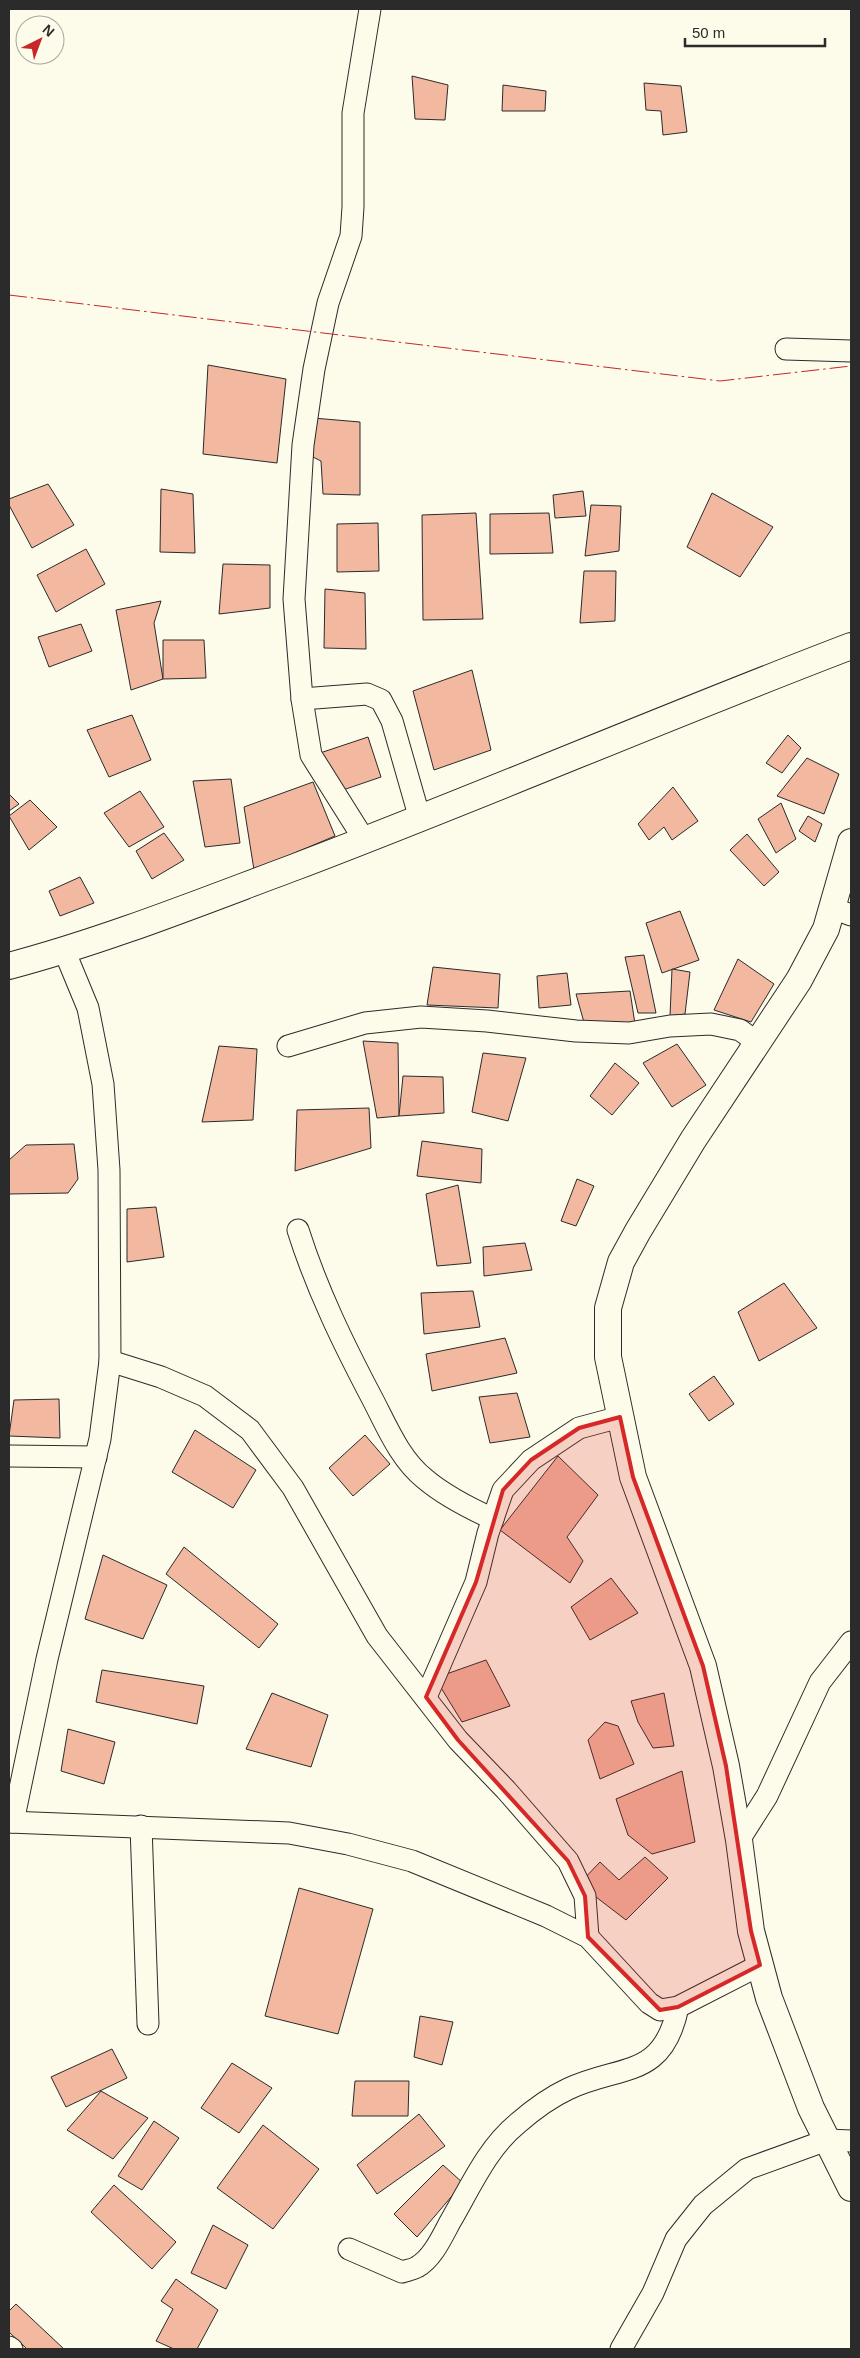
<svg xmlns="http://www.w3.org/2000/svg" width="860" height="2358" viewBox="0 0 860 2358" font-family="Arial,sans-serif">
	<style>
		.building { fill: #f2b8a0; stroke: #2b2b2b }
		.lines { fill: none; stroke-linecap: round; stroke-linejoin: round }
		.minor-casing { stroke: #2b2b2b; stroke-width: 23 }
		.major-casing { stroke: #2b2b2b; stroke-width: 28 }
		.minor { stroke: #fdfbea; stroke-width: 21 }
		.major { stroke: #fdfbea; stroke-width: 26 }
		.power { stroke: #c62828; stroke-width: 1; stroke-dasharray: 18 4 2.5 4; stroke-linecap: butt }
		.marked { fill: #d62828; fill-opacity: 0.2; stroke: #d62828; stroke-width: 4; stroke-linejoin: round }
	</style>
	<rect width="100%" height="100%" fill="#fdfbea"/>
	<g class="building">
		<polygon points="412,76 448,85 445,120 415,119"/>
		<polygon points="644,83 681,86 687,132 663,135 661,111 646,110"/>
		<polygon points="503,85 546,91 545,111 502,111"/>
		<polygon points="208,365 286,379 277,463 203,454"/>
		<polygon points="313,418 360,422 360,495 323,494 321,461 309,455"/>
		<polygon points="48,484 74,525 32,548 9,505 9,499"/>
		<polygon points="161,489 193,494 195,553 160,552"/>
		<polygon points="583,491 586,516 555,518 553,495"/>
		<polygon points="712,493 773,527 740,577 687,547"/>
		<polygon points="591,505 621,506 619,551 585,556"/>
		<polygon points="476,513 483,619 423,620 422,515"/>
		<polygon points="549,513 553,553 490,554 490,514"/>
		<polygon points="378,523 379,571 337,572 337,524"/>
		<polygon points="86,549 105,584 56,612 37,575"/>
		<polygon points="223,564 270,565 270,608 219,614"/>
		<polygon points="584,571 616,571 615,621 580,623"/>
		<polygon points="325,589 365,593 366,649 324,648"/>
		<polygon points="161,601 154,623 163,679 131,690 116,610"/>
		<polygon points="81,624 92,651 49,667 38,637"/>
		<polygon points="163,640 204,640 206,678 163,679"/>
		<polygon points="472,670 491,750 434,770 413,691"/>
		<polygon points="132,715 151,760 109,777 87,730"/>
		<polygon points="788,735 801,748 782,773 766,763"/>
		<polygon points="368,737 381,777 337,792 320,753"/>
		<polygon points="807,758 839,774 824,814 777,796"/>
		<polygon points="231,779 240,843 205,847 193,781"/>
		<polygon points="313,782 335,836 254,870 244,807"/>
		<polygon points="673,787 698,821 672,840 664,827 649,840 638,824"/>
		<polygon points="140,791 164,827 129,847 104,813"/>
		<polygon points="9,794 19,804 9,811"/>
		<polygon points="30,800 57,827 29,850 9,816"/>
		<polygon points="781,803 796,839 776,853 758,819"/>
		<polygon points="808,816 822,824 815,842 799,831"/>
		<polygon points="164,833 184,860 152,879 136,851"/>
		<polygon points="747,834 779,872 764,886 730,850"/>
		<polygon points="80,877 94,903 60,916 49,891"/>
		<polygon points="680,911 699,960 662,973 646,923"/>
		<polygon points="644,955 656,1013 638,1013 625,957"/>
		<polygon points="738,959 774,984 751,1022 714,1010"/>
		<polygon points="433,967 500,974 498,1008 427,1005"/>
		<polygon points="672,969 690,972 685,1014 670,1016"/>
		<polygon points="567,973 571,1005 539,1008 537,976"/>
		<polygon points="630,991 635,1024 585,1026 576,994"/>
		<polygon points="363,1041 398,1043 399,1116 377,1118"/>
		<polygon points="677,1044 706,1085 672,1107 643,1063"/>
		<polygon points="219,1046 257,1049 253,1120 202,1122"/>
		<polygon points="483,1053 526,1058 508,1121 472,1112"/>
		<polygon points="615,1063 639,1083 612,1115 590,1096"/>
		<polygon points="403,1076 443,1077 444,1113 399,1116"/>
		<polygon points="369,1108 371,1148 295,1171 297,1110"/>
		<polygon points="422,1141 482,1149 481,1183 417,1176"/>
		<polygon points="74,1144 78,1179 68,1193 9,1194 9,1160 26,1145"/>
		<polygon points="577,1179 594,1186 576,1226 561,1221"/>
		<polygon points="458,1185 471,1263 437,1266 426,1194"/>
		<polygon points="156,1207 164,1257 127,1262 127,1209"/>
		<polygon points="525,1243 532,1270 484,1276 483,1247"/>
		<polygon points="784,1283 817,1328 759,1361 738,1312"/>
		<polygon points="473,1291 480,1327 424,1334 421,1293"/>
		<polygon points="505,1338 517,1373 432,1391 426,1354"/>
		<polygon points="714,1376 734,1404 709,1421 689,1394"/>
		<polygon points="517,1393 530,1437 490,1443 479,1397"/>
		<polygon points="59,1399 60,1438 9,1436 14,1400"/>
		<polygon points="195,1430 256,1470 233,1508 172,1472"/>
		<polygon points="365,1435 390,1464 353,1496 329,1468"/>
		<polygon points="558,1456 598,1495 567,1537 583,1561 570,1583 500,1530"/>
		<polygon points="184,1547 278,1624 259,1648 166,1574"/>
		<polygon points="103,1555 167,1585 143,1639 85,1619"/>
		<polygon points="611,1578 638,1613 590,1640 571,1607"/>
		<polygon points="486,1660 510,1706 462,1722 435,1678"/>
		<polygon points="102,1670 204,1686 197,1724 96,1702"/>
		<polygon points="272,1693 328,1715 311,1767 246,1749"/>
		<polygon points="664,1693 674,1746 653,1748 638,1722 631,1701"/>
		<polygon points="605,1722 618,1726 634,1764 600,1779 588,1740"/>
		<polygon points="68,1729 115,1742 104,1784 61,1771"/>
		<polygon points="682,1771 695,1842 652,1854 628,1835 616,1799"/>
		<polygon points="645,1857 668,1878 626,1920 579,1884 600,1862 619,1880"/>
		<polygon points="299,1888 373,1909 338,2034 265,2016"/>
		<polygon points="420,2016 453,2022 442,2065 414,2057"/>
		<polygon points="112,2049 127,2078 66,2107 51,2077"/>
		<polygon points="232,2063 272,2088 239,2133 201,2108"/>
		<polygon points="355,2081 409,2081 408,2116 352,2116"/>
		<polygon points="101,2091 148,2118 113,2159 67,2130"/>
		<polygon points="419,2114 445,2146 377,2194 357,2165"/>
		<polygon points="154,2121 179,2138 142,2190 118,2176"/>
		<polygon points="263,2125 319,2169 273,2229 217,2188"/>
		<polygon points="443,2165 463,2183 417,2237 394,2214"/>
		<polygon points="114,2185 176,2242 152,2269 91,2212"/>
		<polygon points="213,2225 248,2245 226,2289 191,2273"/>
		<polygon points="176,2279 218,2310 197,2349 174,2349 156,2341 173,2309 161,2301"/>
		<polygon points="16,2304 64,2349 27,2349 9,2332 9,2311"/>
	</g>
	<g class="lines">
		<defs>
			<g id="minor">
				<polyline points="786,349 851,351"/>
				<polyline points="302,699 367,694 381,700 392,721 420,819"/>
				<polyline points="365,841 311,755 302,699 294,599 303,445 314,369 328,303 351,236 353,207 353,113 370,9"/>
				<polyline points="833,908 851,915"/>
				<polyline points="288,1046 365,1023 421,1017 487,1021 576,1031 629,1033 670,1026 711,1024 740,1030 758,1043"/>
				<path d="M298 1230C317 1290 344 1345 373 1400 387 1427 400 1459 425 1479 445 1496 469 1508 493 1519"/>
				<polyline points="110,1361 161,1377 205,1396 250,1430 293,1488 377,1636 458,1740 506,1790 568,1861 585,1896 588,1937"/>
				<polyline points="9,1456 96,1457"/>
				<polyline points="426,1697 476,1582 488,1533 503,1490 531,1460 579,1428 620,1417"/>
				<polyline points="9,1822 289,1833 348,1844 412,1861 546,1916 588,1937 649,2003 660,2010 678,2007 760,1965"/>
				<polyline points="13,1822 47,1659 100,1439 110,1361 109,1170 103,1084 88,1008 64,950"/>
				<polyline points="141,1826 148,2024"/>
				<polyline points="739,1840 767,1796 820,1682 851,1642"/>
				<path d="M349 2249 402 2272C407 2270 412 2270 417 2267 432 2259 442 2237 450 2222 470 2188 487 2148 518 2123 533 2110 551 2097 568 2089 621 2064 663 2080 678 2007"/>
				<polyline points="9,2347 12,2349"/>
				<polyline points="621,2349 653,2293 676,2239 703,2205 747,2169 827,2140 851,2141"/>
			</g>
			<g id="major">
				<polyline points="851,842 826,929 799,980 693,1140 638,1231 621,1262 608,1308 608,1357 633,1477 703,1666 726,1766 739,1840 751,1931 769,1998 811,2108 851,2188"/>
				<path d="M9 966C107 940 201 902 295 867 482 796 665 717 851 646"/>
			</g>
		</defs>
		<use href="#minor" class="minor-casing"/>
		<use href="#major" class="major-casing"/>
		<use href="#minor" class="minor"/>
		<use href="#major" class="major"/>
		<polyline class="power" points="9,295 720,381 851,366"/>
	</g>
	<path class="marked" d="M620 1417 633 1477 703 1666 726 1766 751 1931 760 1965 678 2007 660 2010 588 1937 585 1896 568 1861 458 1740 426 1697 476 1582 503 1490 531 1460 579 1428Z"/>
	<rect width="860" height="2358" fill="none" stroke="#2b2b2b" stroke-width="20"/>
	<g transform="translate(40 40) rotate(42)"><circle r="24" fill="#fdfbea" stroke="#a9a89e"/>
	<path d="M0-4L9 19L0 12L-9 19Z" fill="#c62828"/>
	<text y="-8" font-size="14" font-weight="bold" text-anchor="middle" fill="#2b2b2b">N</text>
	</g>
	<path d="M685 38v8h140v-8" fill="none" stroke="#2b2b2b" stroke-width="2.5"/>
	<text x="692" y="38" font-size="15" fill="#2b2b2b" stroke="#fdfbea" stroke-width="4" paint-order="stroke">50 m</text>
</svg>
